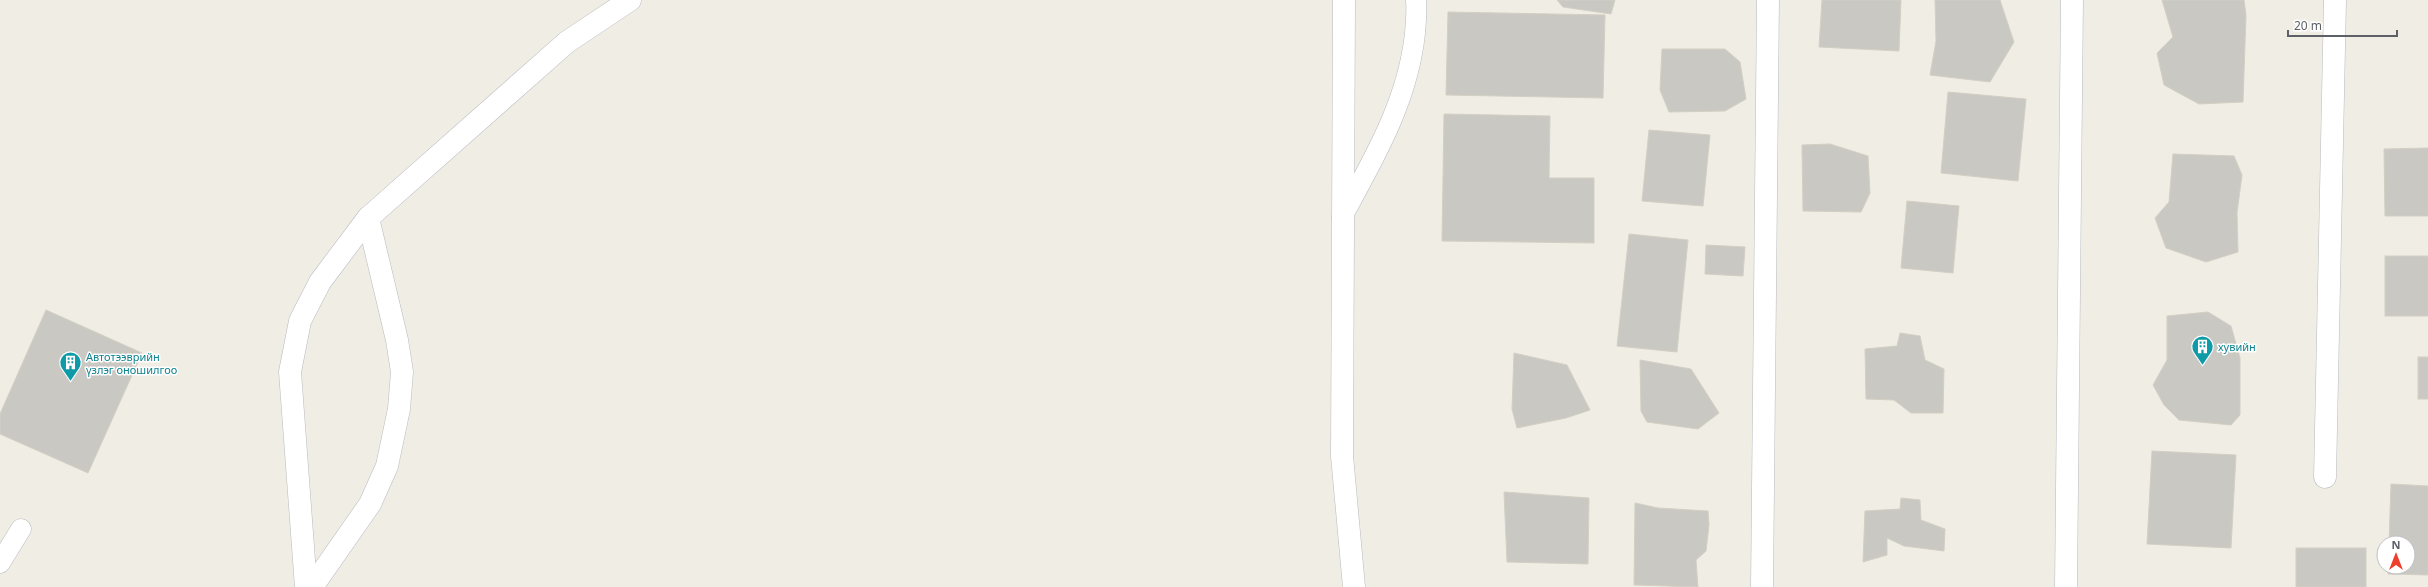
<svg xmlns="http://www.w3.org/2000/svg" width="2428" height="587" viewBox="0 0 2428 587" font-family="'Noto Sans',sans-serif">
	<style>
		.building { fill: #cac8c2; stroke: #d4cfc3 }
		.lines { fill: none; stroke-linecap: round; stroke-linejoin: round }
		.lane-casing { stroke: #b7babf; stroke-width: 21 }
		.street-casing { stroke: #b7babf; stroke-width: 23 }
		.lane { stroke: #fff; stroke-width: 20 }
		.street { stroke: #fff; stroke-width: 22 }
		.labels { text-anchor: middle; stroke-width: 3; stroke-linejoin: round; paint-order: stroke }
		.culture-label { font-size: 11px; fill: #0d838f; stroke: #fff; text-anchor: start }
	</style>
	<rect width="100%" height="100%" fill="#f0ede5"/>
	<g class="building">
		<polygon points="1557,0 1615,0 1611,14 1563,7"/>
		<polygon points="1822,0 1901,0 1899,51 1819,47"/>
		<polygon points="1935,0 2000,0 2014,42 1990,82 1930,75 1936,41"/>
		<polygon points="2162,0 2244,0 2246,15 2243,102 2199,104 2164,85 2157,53 2173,37"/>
		<polygon points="1448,12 1605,15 1603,98 1446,95"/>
		<polygon points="1662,49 1725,49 1740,62 1746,99 1725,111 1669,112 1660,90"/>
		<polygon points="1948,92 2026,99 2018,181 1941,173"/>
		<polygon points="1444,114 1550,116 1549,178 1594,178 1594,243 1442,241"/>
		<polygon points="1649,130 1710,135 1703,206 1642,201"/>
		<polygon points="1830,144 1868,156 1870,193 1861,212 1803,211 1802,145"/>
		<polygon points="2428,148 2428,216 2385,216 2384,149"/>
		<polygon points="2173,154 2234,156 2242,175 2237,213 2238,252 2206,262 2166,248 2155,218 2169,202"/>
		<polygon points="1907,201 1959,206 1953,273 1901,268"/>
		<polygon points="1629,234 1688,240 1677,352 1617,346"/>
		<polygon points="1706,245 1745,247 1743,276 1705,274"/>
		<rect x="2385" y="256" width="43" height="60"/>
		<polygon points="46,310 142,353 88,473 0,434 0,414"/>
		<polygon points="2208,312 2231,326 2240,358 2240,415 2231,425 2179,420 2164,405 2153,385 2167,360 2167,316"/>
		<polygon points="1900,333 1920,336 1925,360 1944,369 1943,413 1911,413 1894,400 1866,399 1865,349 1897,346"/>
		<polygon points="1514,353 1567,365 1590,410 1566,418 1517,428 1512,409"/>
		<rect x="2418" y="357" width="10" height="42"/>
		<polygon points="1640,360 1691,369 1719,413 1698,429 1647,422 1641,411"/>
		<polygon points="2152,451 2236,455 2231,548 2147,544"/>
		<polygon points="2391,484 2428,486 2428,575 2388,574 2388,567 2408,567 2408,543 2389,543"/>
		<polygon points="1504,492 1589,498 1588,564 1507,562"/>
		<polygon points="1901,498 1920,500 1921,520 1945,529 1944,551 1904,546 1887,538 1887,555 1863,562 1865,511 1900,509"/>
		<polygon points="1635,503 1658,508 1708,511 1709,525 1706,551 1696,560 1698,587 1634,585"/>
		<rect x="2296" y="548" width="70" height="39"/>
	</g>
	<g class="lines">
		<defs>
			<g id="lane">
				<path d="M1342 217C1374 158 1408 101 1415 33 1416 22 1417 11 1416 0"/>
				<polyline points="0,563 21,529"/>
			</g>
			<g id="street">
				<polyline points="1344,0 1342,456 1354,587"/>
				<polyline points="2325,477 2335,0"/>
				<polyline points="306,587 290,372 300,321 320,282 368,218 567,42 630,0"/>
				<polyline points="312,587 370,504 387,466 399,409 402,372 397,340 368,218"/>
				<polyline points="1762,587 1768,0"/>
				<polyline points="2066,587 2072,0"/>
			</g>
		</defs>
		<use href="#lane" class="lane-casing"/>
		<use href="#street" class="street-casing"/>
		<use href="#lane" class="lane"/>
		<use href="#street" class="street"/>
	</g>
	<defs>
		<symbol id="building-pin" viewBox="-11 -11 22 30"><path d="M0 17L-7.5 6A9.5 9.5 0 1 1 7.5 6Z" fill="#0f9aa8" stroke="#fff"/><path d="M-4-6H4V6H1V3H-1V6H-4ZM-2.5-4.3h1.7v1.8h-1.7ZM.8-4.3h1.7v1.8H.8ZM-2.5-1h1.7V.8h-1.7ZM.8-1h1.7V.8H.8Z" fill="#fff"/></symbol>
	</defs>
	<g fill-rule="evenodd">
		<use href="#building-pin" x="2190" y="334" width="25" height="34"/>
		<use href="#building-pin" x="58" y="350" width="25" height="34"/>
	</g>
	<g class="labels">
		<g class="culture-label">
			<text x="2218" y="351">хувийн</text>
			<text x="86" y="361">Автотээврийн<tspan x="86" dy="13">үзлэг оношилгоо</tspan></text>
		</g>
	</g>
	<g transform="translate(2396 555)"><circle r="19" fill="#ffffff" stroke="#bebfc2"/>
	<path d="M0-3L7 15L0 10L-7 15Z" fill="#ee3f2c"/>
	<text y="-6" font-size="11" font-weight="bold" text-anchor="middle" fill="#5d6066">N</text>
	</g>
	<path d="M2288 30v6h109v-6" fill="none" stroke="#5d6066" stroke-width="2"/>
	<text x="2294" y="30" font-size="12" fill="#5d6066" stroke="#ffffff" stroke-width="3" paint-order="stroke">20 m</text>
</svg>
